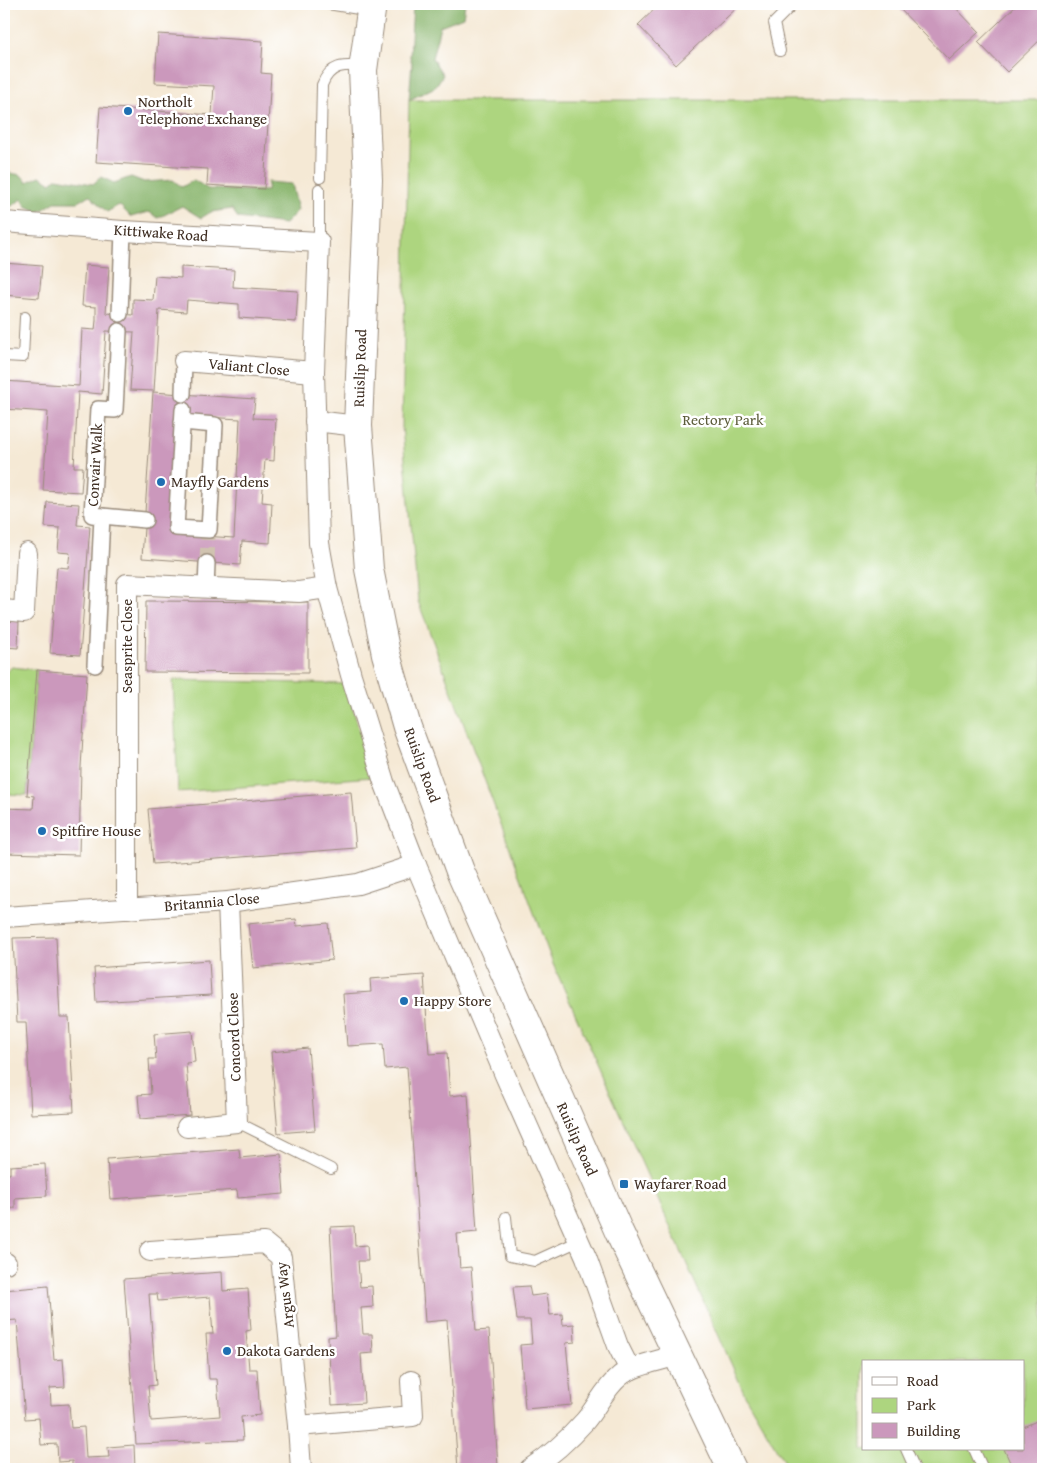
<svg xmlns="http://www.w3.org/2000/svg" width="1047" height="1473" viewBox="0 0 1047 1473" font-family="'Gentium Book Plus',serif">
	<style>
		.green { fill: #add57f; stroke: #74804e; fill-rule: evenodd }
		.forest { fill: #8ab66e; stroke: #627046 }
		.building { fill: #cb98bc; fill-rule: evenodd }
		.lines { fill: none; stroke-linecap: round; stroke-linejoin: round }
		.pedestrian-tunnel { stroke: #d0c3b0; stroke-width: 15; stroke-dasharray: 15 8; stroke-linecap: butt }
		.service-casing { stroke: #988a7a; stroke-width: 12 }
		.pedestrian-casing { stroke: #988a7a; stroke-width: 18 }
		.minor-casing { stroke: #988a7a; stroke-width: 22 }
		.secondary-casing { stroke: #988a7a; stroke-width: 30 }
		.service { stroke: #fff; stroke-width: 10 }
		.pedestrian { stroke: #fff; stroke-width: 15 }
		.minor { stroke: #fff; stroke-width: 20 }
		.secondary { stroke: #fff; stroke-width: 28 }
		.poi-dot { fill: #1f6fb2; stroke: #fff; stroke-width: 2 }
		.labels { text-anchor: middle; stroke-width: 5; stroke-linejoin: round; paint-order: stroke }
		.poi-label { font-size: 15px; fill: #3b2a1e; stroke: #fff; text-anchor: start }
		.street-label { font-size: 15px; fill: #3b2a1e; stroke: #fff }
		.park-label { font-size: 15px; fill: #5d5d3b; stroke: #fff }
	</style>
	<rect width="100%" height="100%" fill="#fff"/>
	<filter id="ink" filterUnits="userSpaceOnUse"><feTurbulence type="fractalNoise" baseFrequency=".02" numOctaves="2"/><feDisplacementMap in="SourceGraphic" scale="10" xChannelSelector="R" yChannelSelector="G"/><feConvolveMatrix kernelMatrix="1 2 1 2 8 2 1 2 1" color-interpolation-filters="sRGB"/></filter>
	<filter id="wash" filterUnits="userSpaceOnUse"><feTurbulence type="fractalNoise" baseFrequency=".0096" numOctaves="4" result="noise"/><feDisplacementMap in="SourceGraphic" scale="20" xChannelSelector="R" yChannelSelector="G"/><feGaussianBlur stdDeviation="1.12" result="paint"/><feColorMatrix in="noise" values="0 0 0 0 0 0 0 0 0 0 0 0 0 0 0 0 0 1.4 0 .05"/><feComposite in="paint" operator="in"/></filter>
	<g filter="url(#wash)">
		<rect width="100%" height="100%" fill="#f5e9d5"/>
		<g class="green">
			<path d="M409 100H1043V1469H788L746 1397 553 964 418 601 402 427ZM863 1362H1023V1449H863Z"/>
			<polygon points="12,667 37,670 27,795 4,794 4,674"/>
			<polygon points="173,680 346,684 372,777 178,792"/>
		</g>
		<g class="forest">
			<polygon points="413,4 465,4 463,17 440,26 432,58 443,75 435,87 409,100 412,63 410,57"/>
			<polygon points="4,172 21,175 27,182 40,176 51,183 56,178 93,184 101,177 114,183 131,177 144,182 173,180 182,187 194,180 208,189 267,191 268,182 292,184 298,210 285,224 238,218 232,209 211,212 201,218 182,206 158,218 149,212 131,217 119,205 107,212 89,195 78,202 55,202 39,212 26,206 22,199 10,207 4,205"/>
		</g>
		<g id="blocks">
			<g class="building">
				<polygon points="660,4 741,4 676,65 638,25"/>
				<polygon points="895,4 952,4 979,32 949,60"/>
				<polygon points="1018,4 1043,4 1043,37 1007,72 978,42"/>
				<polygon points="158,34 263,41 261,73 271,74 264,189 207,185 208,169 96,162 100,107 212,115 214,86 155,83"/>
				<polygon points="4,263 42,266 39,298 4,295"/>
				<polygon points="85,265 109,267 106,313 133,315 133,299 153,300 155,276 181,278 181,267 234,270 233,287 298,291 296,322 239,318 239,304 187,300 186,312 159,310 154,391 130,390 134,332 106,331 102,394 78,392 74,467 83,467 81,492 43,490 48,412 4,409 4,381 79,386 82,329 95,330 96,320 96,307 82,306"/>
				<path d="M153 392 255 399 253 418 276 419 274 461 265 460 262 502 272 503 270 543 242 541 240 565 142 558ZM178 409 187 416 240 419 234 538 171 534Z"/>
				<polygon points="47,502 79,504 77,525 90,526 80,655 50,653 57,567 68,568 70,553 58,552 60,528 45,527"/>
				<polygon points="146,601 308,602 308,673 145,672"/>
				<polygon points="4,619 19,621 18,648 4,647"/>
				<polygon points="37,670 87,674 81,767 79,855 4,853 4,808 33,809 34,796 27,795"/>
				<polygon points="351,792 356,848 153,864 148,809"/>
				<polygon points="296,919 297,926 328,923 332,960 253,968 248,924"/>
				<polygon points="56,937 60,1017 69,1017 74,1112 31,1114 26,1022 17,1022 13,938"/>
				<polygon points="209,960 211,995 96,1002 94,968"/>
				<polygon points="424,975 429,1054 447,1053 450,1096 468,1094 477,1232 457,1234 460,1268 471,1267 476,1331 489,1330 498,1467 458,1469 447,1320 425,1322 407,1067 385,1069 383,1044 347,1046 343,994 371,992 370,979"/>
				<polygon points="192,1031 195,1062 186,1063 190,1115 140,1119 138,1095 151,1094 149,1059 156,1059 154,1034"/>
				<polygon points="308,1048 315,1130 278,1133 271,1052"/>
				<polygon points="239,1149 240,1158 281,1154 284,1194 238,1198 237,1190 110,1199 107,1159"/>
				<polygon points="45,1164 47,1196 15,1198 15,1208 4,1209 4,1174 10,1174 10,1166"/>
				<polygon points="354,1226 355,1246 367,1245 368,1261 358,1261 360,1287 372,1286 373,1307 361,1308 363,1334 372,1334 373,1353 361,1354 364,1403 332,1405 328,1337 336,1336 330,1227"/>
				<path d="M222 1272 223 1291 248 1289 251 1330 246 1331 249 1369H257L260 1415 241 1417 243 1440 136 1444 124 1279ZM149 1294H157L158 1301 210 1297 213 1334H206L209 1379H217L220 1416 151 1421 148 1386 156 1385Z"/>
				<polygon points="48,1286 54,1360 63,1359 65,1387 50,1388 51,1405 69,1404 71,1428 84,1427 86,1458 109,1457 108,1447 134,1445 135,1469 72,1469 72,1461 58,1462 57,1444 41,1445 39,1418 25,1419 17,1320 4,1321 4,1290"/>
				<polygon points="529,1286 531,1296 547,1294 550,1315 562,1314 563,1325 574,1324 575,1342 566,1343 572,1405 525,1409 520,1345 532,1344 530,1320 517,1320 513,1287"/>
				<polygon points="1043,1418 1043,1469 1013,1469 1004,1449 1023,1449 1023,1427"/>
			</g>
		</g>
	</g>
	<g filter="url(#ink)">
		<use href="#blocks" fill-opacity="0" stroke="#988a7a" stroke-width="1"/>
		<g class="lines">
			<polyline class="pedestrian-tunnel" points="207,563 208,537"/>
			<defs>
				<g id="service">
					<polyline points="328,4 371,11"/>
					<polyline points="780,51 774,23 793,4"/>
					<path d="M320 178 322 85C330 64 344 65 363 66"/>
					<polyline points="319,242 319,189"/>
					<polyline points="4,356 23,357 25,317"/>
					<polyline points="237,1122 331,1169"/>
					<polyline points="506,1217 510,1256 535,1261 579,1241"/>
					<polyline points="906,1449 915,1469"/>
					<polyline points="974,1449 983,1469"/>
				</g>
				<g id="pedestrian">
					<polyline points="120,314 123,231"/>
					<polyline points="183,394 184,361"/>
					<polyline points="182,422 215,425 209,530 176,528 183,410"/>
					<polyline points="102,516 145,520"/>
					<polyline points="206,589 207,563"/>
					<polyline points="95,665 102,516 92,515 98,409 115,410 119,331"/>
				</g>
				<g id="minor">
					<polyline points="4,222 123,231 319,242 314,372 319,543 327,588 351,675 384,782 416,865 505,1075 586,1257 618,1346 630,1370"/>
					<polyline points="184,361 314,372"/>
					<polyline points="315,421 358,426"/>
					<polyline points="4,610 24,612 27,553"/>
					<polyline points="127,909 127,584 299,592 327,588"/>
					<polyline points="4,917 228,902 358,884 416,865"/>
					<polyline points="187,1127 237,1122 228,902"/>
					<polyline points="150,1251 264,1243 281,1257 298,1426 301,1469"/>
					<polyline points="4,1263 6,1263"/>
					<polyline points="298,1426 413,1416 411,1381"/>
					<path d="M530 1469C550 1456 569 1439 585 1421 597 1407 605 1388 620 1376 633 1365 661 1361 677 1355"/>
				</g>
				<polyline id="secondary" points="372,4 363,70 368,180 358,426 369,569 386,654 407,727 460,871 619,1232 732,1469"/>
			</defs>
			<use href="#service" class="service-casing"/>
			<use href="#pedestrian" class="pedestrian-casing"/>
			<use href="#minor" class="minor-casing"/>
			<use href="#secondary" class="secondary-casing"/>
			<use href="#service" class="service"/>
			<use href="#pedestrian" class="pedestrian"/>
			<use href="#minor" class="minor"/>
			<use href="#secondary" class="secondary"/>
		</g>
	</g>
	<g class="poi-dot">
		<circle cx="128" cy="111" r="5"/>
		<circle cx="161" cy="482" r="5"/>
		<circle cx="42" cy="831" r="5"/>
		<circle cx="404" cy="1001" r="5"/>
		<rect x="619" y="1179" width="10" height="10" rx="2.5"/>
		<circle cx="227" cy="1351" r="5"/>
	</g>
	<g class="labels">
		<g class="poi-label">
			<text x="138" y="107">Northolt<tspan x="138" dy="17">Telephone Exchange</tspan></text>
			<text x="171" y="487">Mayfly Gardens</text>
			<text x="52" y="836">Spitfire House</text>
			<text x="414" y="1006">Happy Store</text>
			<text x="634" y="1189">Wayfarer Road</text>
			<text x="237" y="1356">Dakota Gardens</text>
		</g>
		<g class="street-label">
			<text transform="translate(161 233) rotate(4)" y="5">Kittiwake Road</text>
			<text transform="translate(249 367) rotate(5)" y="5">Valiant Close</text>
			<text transform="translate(360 368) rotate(-88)" y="5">Ruislip Road</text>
			<text transform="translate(95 465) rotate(-87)" y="5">Convair Walk</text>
			<text transform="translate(127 646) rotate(-90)" y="5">Seasprite Close</text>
			<text transform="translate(422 765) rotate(70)" y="5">Ruislip Road</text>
			<text transform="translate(212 902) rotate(-5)" y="5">Britannia Close</text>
			<text transform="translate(234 1037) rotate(-92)" y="5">Concord Close</text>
			<text transform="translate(577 1139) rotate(66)" y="5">Ruislip Road</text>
			<text transform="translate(285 1295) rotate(-97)" y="5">Argus Way</text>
		</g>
		<g class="park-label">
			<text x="723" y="425">Rectory Park</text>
		</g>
	</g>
	<rect width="1047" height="1473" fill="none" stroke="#fff" stroke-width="20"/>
	<rect x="862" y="1360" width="162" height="90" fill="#ffffff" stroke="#b1aaa5"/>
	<rect x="872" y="1377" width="25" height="8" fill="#ffffff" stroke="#b1aaa5"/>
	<text x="907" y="1386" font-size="15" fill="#3b2a1e">Road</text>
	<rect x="872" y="1398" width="25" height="15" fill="#add57f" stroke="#b1aaa5"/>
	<text x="907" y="1410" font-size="15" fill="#3b2a1e">Park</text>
	<rect x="872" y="1423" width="25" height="15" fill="#cb98bc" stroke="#b1aaa5"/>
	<text x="907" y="1436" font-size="15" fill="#3b2a1e">Building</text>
</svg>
